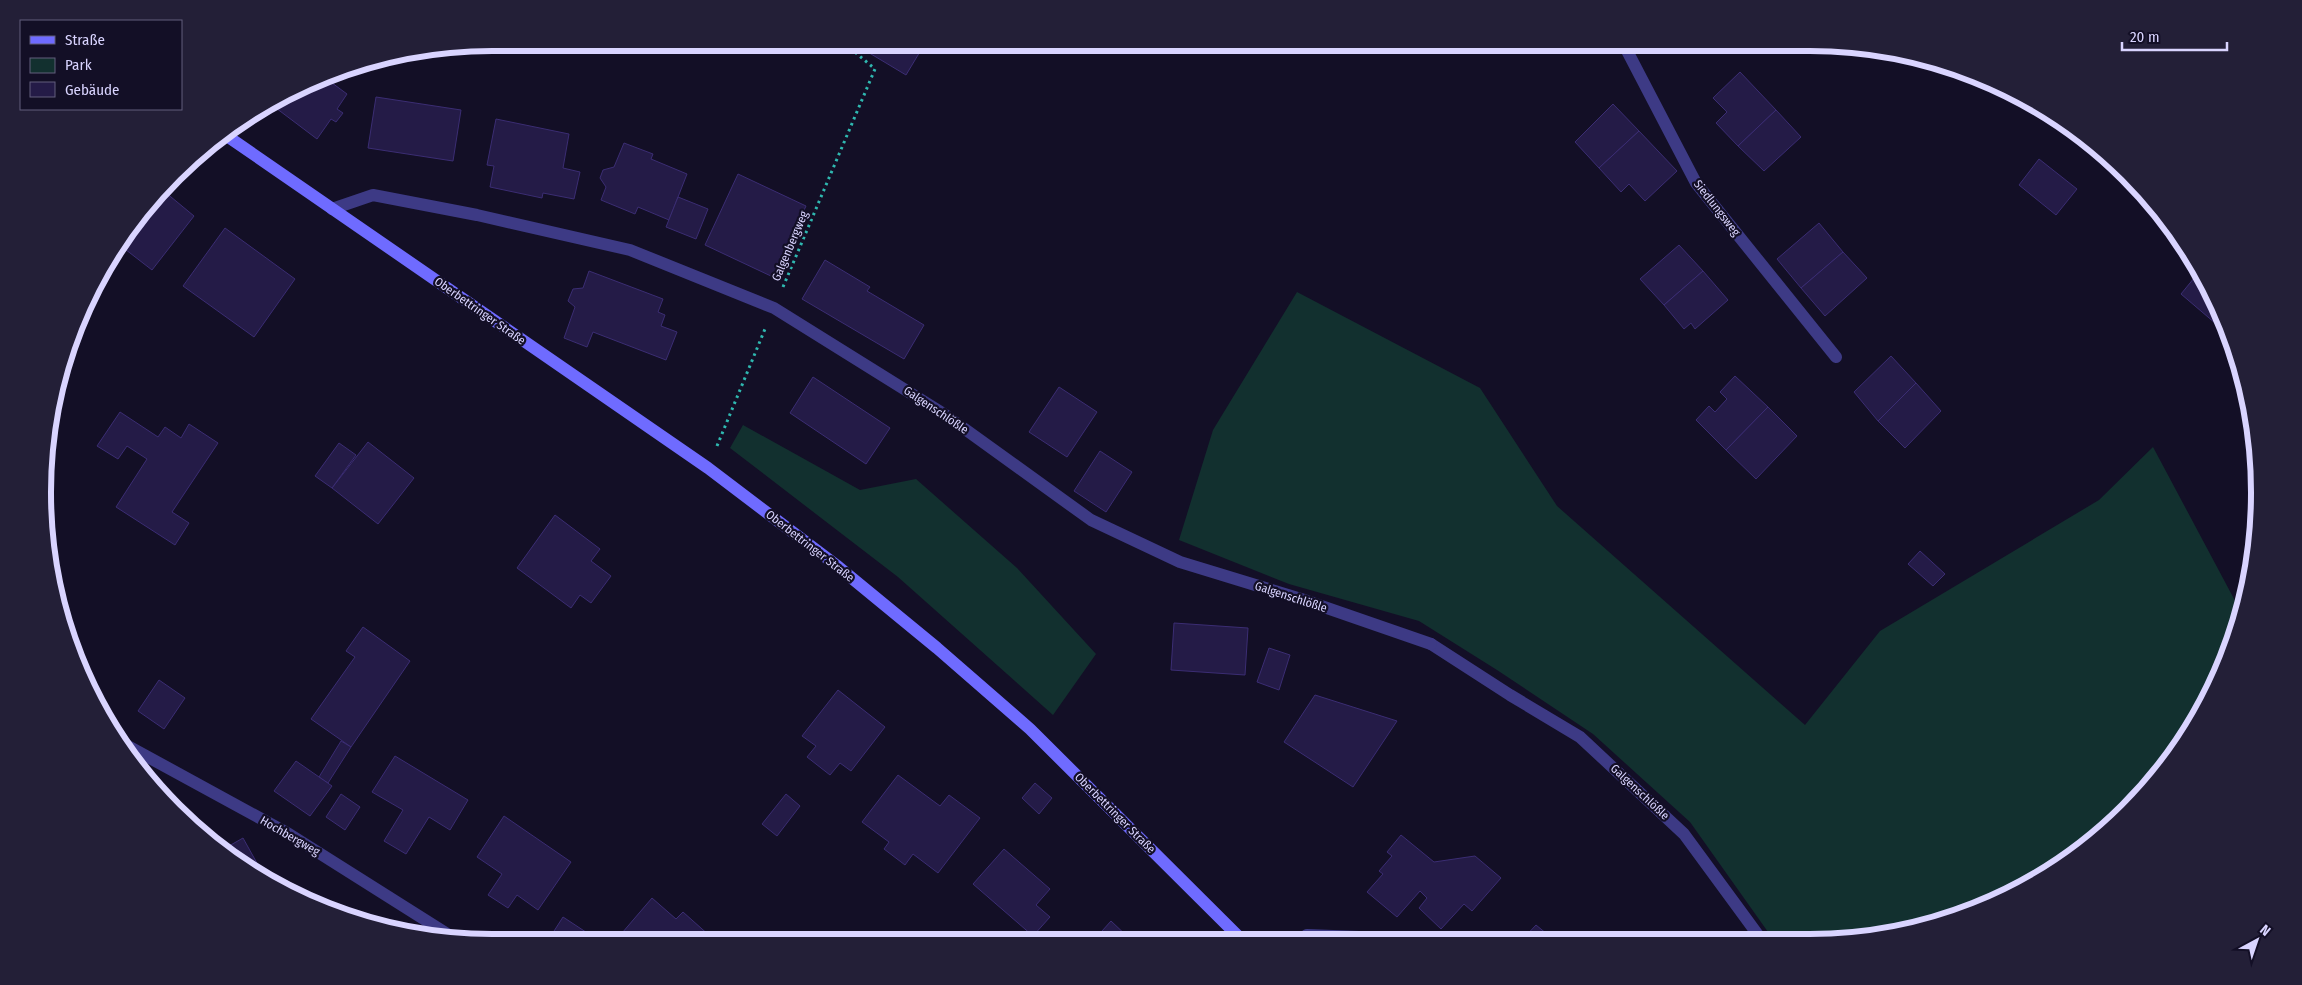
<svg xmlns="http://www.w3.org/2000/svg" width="2302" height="985" viewBox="0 0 2302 985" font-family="'Fira Sans Condensed',sans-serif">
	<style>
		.green { fill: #12302f }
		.building { fill: #241b47; stroke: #3b2d73 }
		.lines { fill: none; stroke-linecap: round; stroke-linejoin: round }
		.path { stroke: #2fb8b0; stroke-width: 3; stroke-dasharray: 2.5 4; stroke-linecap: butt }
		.lane { stroke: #3d3a85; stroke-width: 12 }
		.street { stroke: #3d3a85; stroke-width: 12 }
		.secondary { stroke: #6f6bff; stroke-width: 12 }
		.labels { text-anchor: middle; stroke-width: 4.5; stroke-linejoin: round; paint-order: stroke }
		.street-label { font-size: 12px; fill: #d9d4ff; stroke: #130f26 }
		.rim { fill: none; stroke: #d9d4ff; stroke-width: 6 }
	</style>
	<rect width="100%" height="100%" fill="#130f26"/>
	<g class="green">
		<polygon points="1297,292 1480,388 1557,506 1805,725 1880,631 2099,500 2153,447 2241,612 2236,637 2167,766 2084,849 1982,908 1869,939 1773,939 1690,822 1593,734 1497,670 1419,621 1289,584 1179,540 1213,430"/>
		<polygon points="743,425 860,490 916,479 1017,568 1096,654 1053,715 898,577 730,448"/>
	</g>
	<g class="building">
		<polygon points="863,43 917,43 921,50 906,75 861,48"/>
		<polygon points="1740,72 1776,110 1738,146 1716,123 1727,112 1713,98"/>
		<polygon points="324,77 347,94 337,109 343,113 336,122 331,119 317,139 268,102"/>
		<polygon points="376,97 461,110 453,161 368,148"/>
		<polygon points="1613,104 1639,131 1599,168 1575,142"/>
		<polygon points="1776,110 1801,137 1764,171 1738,146"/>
		<polygon points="496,119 569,134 563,168 580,172 574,199 543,193 542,198 490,187 494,166 487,165"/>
		<polygon points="1639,131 1677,171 1645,201 1629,184 1621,192 1599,168"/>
		<polygon points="624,143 653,154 651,159 687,174 669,220 638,207 635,214 601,200 606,187 600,178 603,170 614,167"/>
		<polygon points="2039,159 2077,189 2056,215 2019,185"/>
		<polygon points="738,174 806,206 773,277 705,245"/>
		<polygon points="165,192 194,216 152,270 121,246"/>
		<polygon points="678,197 708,209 696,239 666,227"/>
		<polygon points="1819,223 1843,252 1801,288 1777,259"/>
		<polygon points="225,228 295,279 254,337 183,286"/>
		<polygon points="1679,245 1703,271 1664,305 1640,279"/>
		<polygon points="1843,252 1867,278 1825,316 1801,288"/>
		<polygon points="825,260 870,287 867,291 924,325 904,359 802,299"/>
		<polygon points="589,271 663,299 658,312 665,315 661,326 677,332 666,360 593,332 587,347 564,338 575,307 568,301 573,289 583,288"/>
		<polygon points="1703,271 1728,300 1695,329 1691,323 1684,329 1664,305"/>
		<polygon points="2199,272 2213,294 2229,335 2181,294"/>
		<polygon points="1891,356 1916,383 1878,421 1854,392"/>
		<polygon points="1735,376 1768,407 1726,450 1696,420 1709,406 1715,412 1727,399 1720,392"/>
		<polygon points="813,377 890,428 866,464 790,413"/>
		<polygon points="1916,383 1941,411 1905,448 1878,421"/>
		<polygon points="1059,387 1097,412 1067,457 1029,432"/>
		<polygon points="1768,407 1797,436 1756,479 1726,450"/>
		<polygon points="120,412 158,437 165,427 181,438 189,424 218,443 172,512 189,523 175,545 116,507 147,459 127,446 118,459 97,446"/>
		<polygon points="368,442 414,478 378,524 332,488"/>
		<polygon points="339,443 356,455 332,488 315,476"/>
		<polygon points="1100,451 1132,472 1106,512 1074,491"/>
		<polygon points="2258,469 2258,483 2252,478"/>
		<polygon points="555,515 600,549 591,561 611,576 591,603 580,595 571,608 517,568"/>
		<polygon points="1920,551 1945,574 1933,586 1908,564"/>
		<polygon points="1174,623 1248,628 1245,675 1171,670"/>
		<polygon points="363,627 410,661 351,747 311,719 355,657 346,651"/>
		<polygon points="1269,648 1290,655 1279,690 1257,682"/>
		<polygon points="159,680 185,698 164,729 138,711"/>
		<polygon points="838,690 885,727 851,771 840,763 830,775 807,757 816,746 802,736"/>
		<polygon points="1315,695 1397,721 1353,787 1284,742"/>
		<polygon points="341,741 351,747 328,783 319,777"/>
		<polygon points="395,756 468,800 450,830 429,817 406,854 384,841 403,810 372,792"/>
		<polygon points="296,761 332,786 310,816 274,791"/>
		<polygon points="898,775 940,806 949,795 980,818 938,873 913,854 905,865 884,849 889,842 862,822"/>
		<polygon points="1035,783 1052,798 1039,814 1022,798"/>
		<polygon points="341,794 360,807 345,830 326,817"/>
		<polygon points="786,794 800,806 777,836 762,824"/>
		<polygon points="504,816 571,862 538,910 517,895 508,908 488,895 502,874 477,857"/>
		<polygon points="1401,835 1434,862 1475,856 1501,878 1472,911 1464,904 1441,929 1419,908 1427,898 1420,891 1397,917 1367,892 1383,874 1379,871 1392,856 1387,852"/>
		<polygon points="243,838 258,865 250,870 222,850"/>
		<polygon points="1004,849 1050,889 1036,905 1050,917 1033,936 973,884"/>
		<polygon points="310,893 320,906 303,898"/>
		<polygon points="652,898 676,919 683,912 711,937 707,942 633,942 622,933"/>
		<polygon points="563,917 601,942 547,942"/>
		<polygon points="1111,921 1129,938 1126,941 1093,941"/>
		<polygon points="1536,925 1553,939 1522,940"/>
	</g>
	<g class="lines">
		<g class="path">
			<polyline points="783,287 875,69 844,43"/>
			<polyline points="717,446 765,329"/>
		</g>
		<g class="lane">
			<polyline points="1431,644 1510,695 1580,737 1684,834 1761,939"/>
			<polyline points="1300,940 1307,935 1359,937 1362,940"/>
		</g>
		<g class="street">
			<polyline points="1623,43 1696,183 1836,357"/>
			<polyline points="332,209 373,195 477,215 630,250 774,308 944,414 1091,520 1180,562 1301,599 1431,644"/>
			<polyline points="126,745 289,834 449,935"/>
		</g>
		<polyline class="secondary" points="224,134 708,468 836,565 937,648 1030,729 1242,940"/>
	</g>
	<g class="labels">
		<g class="street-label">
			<text transform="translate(1717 208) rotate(52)" y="4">Siedlungsweg</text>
			<text transform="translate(790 246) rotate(-67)" y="4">Galgenbergweg</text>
			<text transform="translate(480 311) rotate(35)" y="4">Oberbettringer Straße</text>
			<text transform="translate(936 410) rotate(34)" y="4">Galgenschlößle</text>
			<text transform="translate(810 546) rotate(38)" y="4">Oberbettringer Straße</text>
			<text transform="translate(1291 597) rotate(18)" y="4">Galgenschlößle</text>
			<text transform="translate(1640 792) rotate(43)" y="4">Galgenschlößle</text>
			<text transform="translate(1115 813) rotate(45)" y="4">Oberbettringer Straße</text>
			<text transform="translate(290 836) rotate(30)" y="4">Hochbergweg</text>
		</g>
	</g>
	<path d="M0 0H2302V985H0ZM492 51H1810A441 441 0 0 1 2251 492V493A441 441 0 0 1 1810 934H492A441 441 0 0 1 51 493V492A441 441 0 0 1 492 51Z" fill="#231f37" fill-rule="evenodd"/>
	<path class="rim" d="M492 51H1810A441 441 0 0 1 2251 492V493A441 441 0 0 1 1810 934H492A441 441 0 0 1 51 493V492A441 441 0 0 1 492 51Z"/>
	<rect x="20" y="20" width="162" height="90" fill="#130f26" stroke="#625e7d"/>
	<rect x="30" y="36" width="25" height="8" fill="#6f6bff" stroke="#625e7d"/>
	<text x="65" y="45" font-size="15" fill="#d9d4ff">Straße</text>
	<rect x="30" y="58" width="25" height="15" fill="#12302f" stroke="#625e7d"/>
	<text x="65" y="70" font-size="15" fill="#d9d4ff">Park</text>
	<rect x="30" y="82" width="25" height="15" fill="#241b47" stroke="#625e7d"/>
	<text x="65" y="95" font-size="15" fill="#d9d4ff">Gebäude</text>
	<g transform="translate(2257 940) rotate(40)" stroke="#130f26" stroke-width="4" paint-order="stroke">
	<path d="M0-4L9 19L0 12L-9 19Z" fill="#d9d4ff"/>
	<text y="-8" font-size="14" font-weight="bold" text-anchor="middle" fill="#d9d4ff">N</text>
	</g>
	<path d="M2122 42v8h105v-8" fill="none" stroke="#d9d4ff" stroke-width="2.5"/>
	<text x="2130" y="42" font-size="15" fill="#d9d4ff" stroke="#130f26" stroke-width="4" paint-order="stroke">20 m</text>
</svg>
